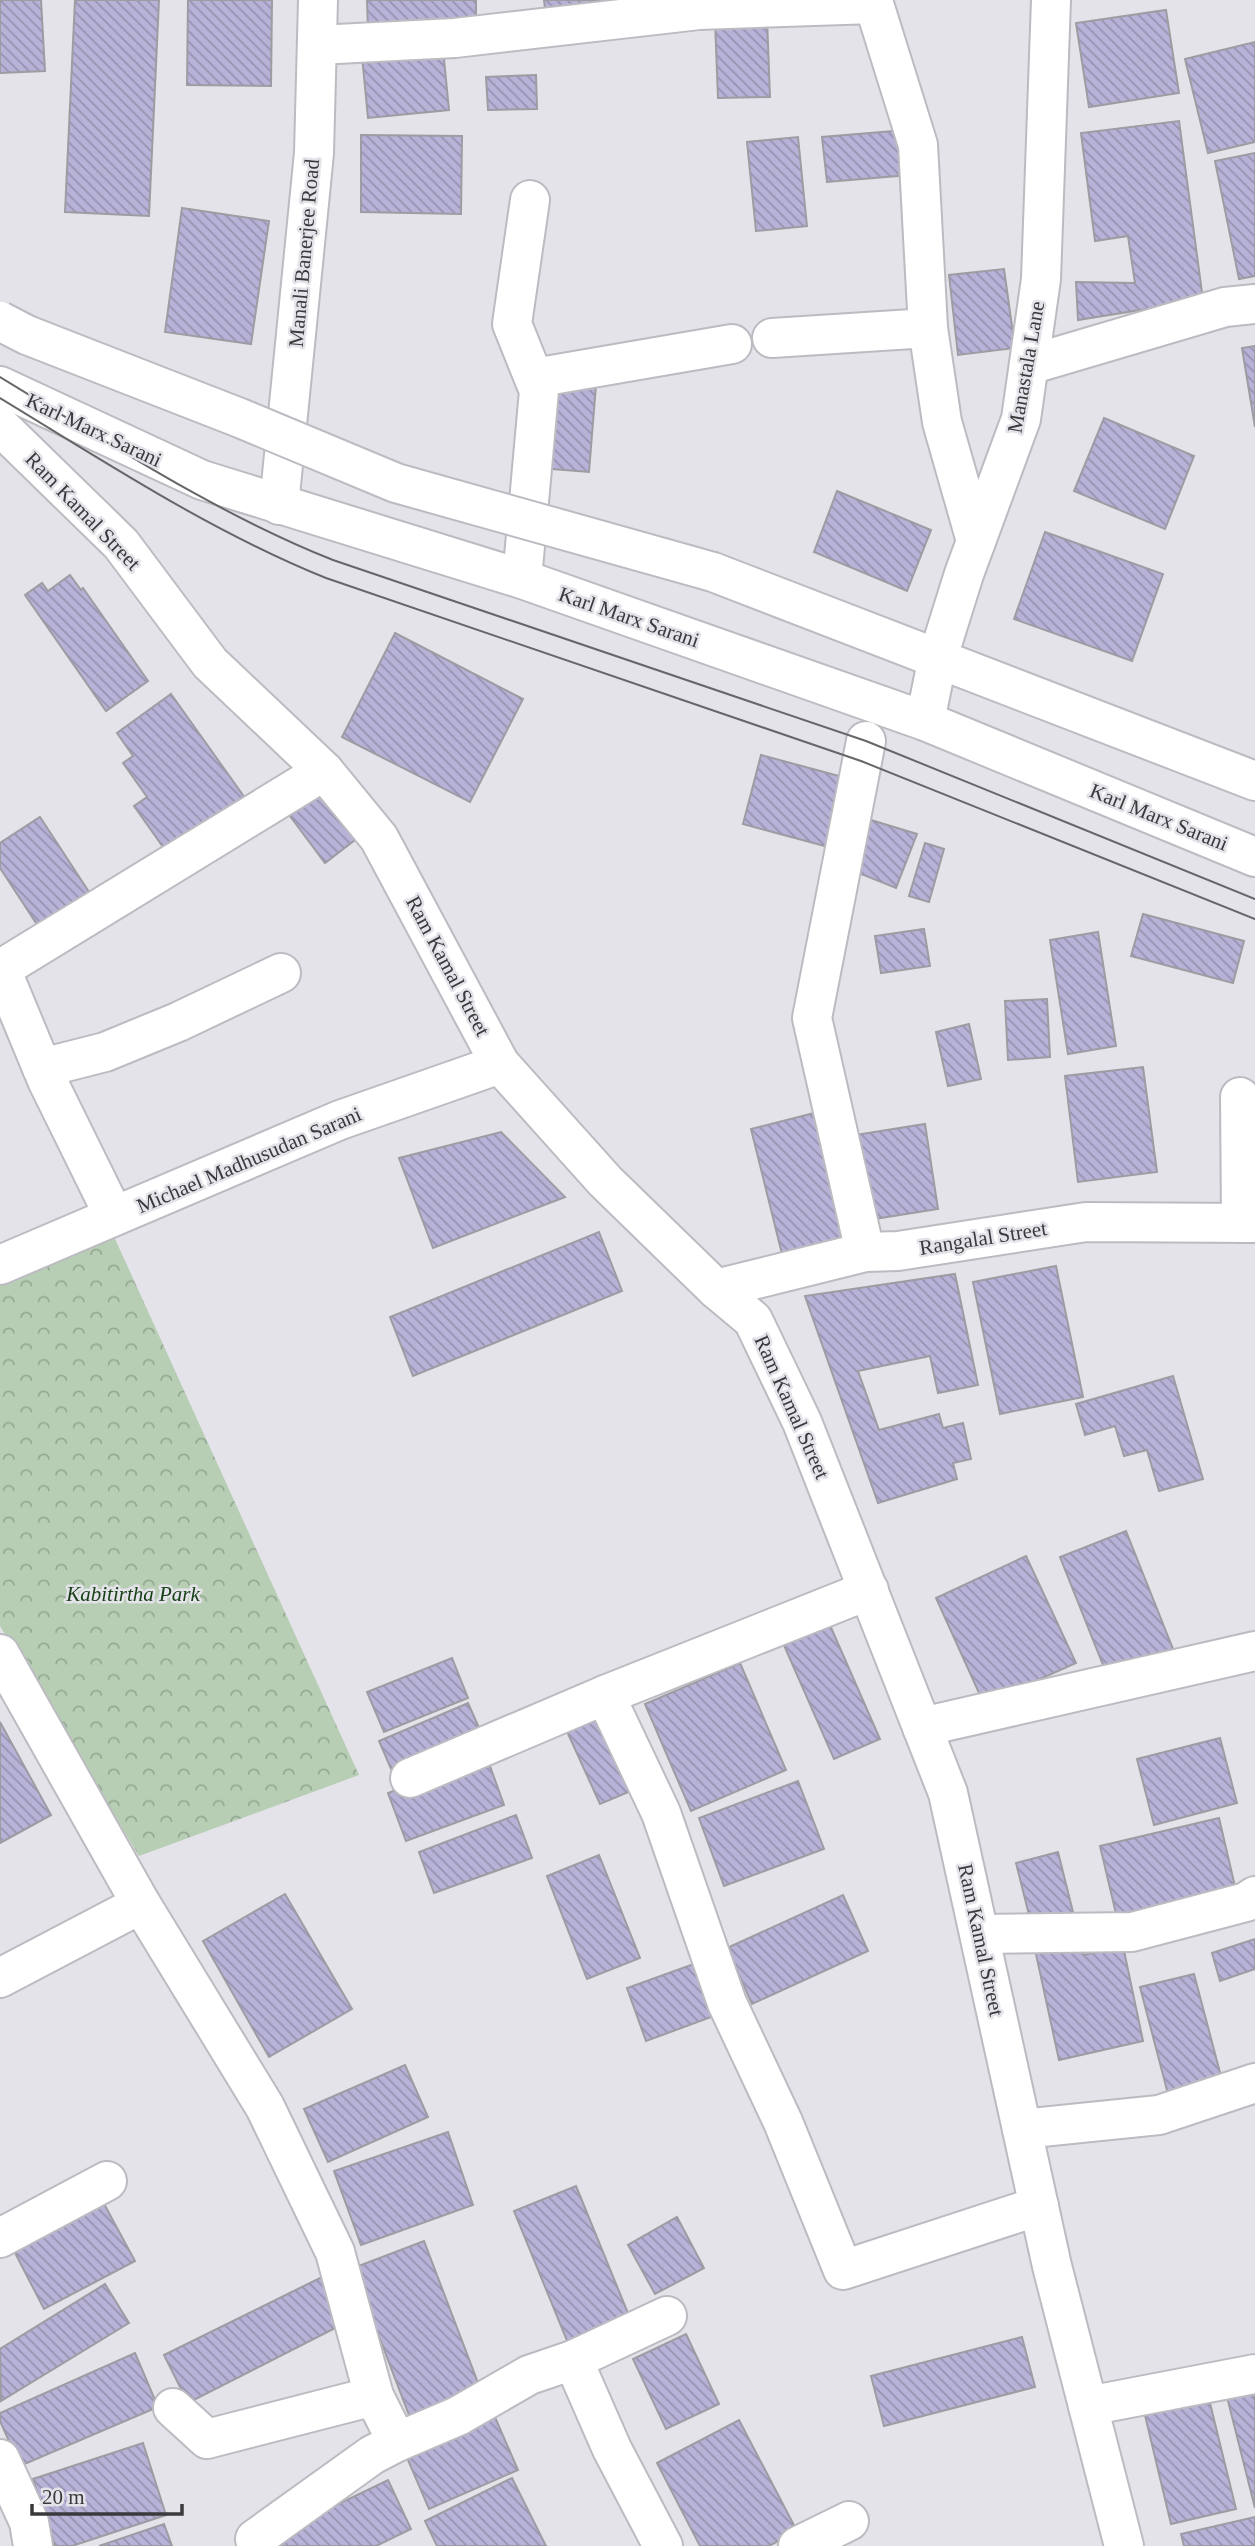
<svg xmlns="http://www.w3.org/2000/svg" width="1255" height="2546" viewBox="0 0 1255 2546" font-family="Georgia,serif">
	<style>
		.park { fill: url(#park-crowns) }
		.building { fill: url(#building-back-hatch); stroke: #9d9ca2; stroke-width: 2 }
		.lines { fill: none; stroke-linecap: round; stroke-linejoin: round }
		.minor-casing { stroke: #bcbbc1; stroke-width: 42 }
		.major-casing { stroke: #bcbbc1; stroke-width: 42 }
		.minor { stroke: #fff; stroke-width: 38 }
		.major { stroke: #fff; stroke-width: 38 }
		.tram { stroke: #666669; stroke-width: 2 }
		.major-bridge-casing { stroke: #bcbbc1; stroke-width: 42; stroke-linecap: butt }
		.major-bridge { stroke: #fff; stroke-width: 38 }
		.labels { text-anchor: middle; stroke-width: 5; stroke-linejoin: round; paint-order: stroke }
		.street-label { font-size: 21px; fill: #3a3a3c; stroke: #e4e3e9 }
		.park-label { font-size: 21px; font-style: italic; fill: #194117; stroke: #e4e3e9 }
	</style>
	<defs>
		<pattern id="park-crowns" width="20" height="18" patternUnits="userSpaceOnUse" patternTransform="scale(1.75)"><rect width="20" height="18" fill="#b7ceb5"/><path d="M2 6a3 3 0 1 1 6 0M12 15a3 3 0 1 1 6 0" fill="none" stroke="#96a894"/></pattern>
		<pattern id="building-back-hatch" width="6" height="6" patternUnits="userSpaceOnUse" patternTransform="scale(1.75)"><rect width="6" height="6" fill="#b7b2d7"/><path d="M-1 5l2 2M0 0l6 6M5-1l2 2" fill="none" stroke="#9692b0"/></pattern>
	</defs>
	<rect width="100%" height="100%" fill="#e4e3e9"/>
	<polygon class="park" points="111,1230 359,1775 139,1856 0,1626 0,1280"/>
	<g class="building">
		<polygon points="0,0 41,0 45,71 0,73"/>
		<polygon points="75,0 159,0 149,216 65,212"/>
		<polygon points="188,0 272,0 271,86 187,85"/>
		<polygon points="367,0 476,0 476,29 368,31"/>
		<polygon points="544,0 608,0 609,7 546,16"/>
		<polygon points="1166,10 1179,93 1089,107 1076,23"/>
		<polygon points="767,18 770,97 718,98 715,20"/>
		<polygon points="1255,42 1255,142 1208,153 1185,59"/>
		<polygon points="443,49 449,110 368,118 362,56"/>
		<polygon points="536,75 537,109 488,110 486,77"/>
		<polygon points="1179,121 1203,300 1078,320 1076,282 1135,283 1128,236 1095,241 1081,133"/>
		<polygon points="905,130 909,175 827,182 822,137"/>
		<polygon points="361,135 462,136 461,214 361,212"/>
		<polygon points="798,137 807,226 756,231 747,142"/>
		<polygon points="1255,153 1255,276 1239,279 1215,161"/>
		<polygon points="182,208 269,221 251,344 165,332"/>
		<polygon points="1004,269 1015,348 958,355 949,275"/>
		<polygon points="1255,346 1255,427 1242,348"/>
		<polygon points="546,381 596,385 589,472 540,468"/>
		<polygon points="1104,418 1194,456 1165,529 1074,491"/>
		<polygon points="837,491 931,530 907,591 814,552"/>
		<polygon points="1045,532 1163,574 1132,661 1014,619"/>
		<polygon points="70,575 81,590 83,588 148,681 106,711 25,595 42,583 48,591"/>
		<polygon points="395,633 523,699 470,802 342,737"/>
		<polygon points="171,694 250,805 173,861 134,806 147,797 123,763 133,756 117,733"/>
		<polygon points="761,755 850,779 832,848 743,824"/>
		<polygon points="324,778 364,833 325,863 284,808"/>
		<polygon points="40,817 91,895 40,929 0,868 0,843"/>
		<polygon points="861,817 917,834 896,888 851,870"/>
		<polygon points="925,843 944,849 929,902 909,896"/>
		<polygon points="1143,914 1244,941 1233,983 1131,956"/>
		<polygon points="924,929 930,966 881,973 875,936"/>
		<polygon points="1098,932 1116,1046 1068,1054 1050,940"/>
		<polygon points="1047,999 1050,1057 1008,1060 1005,1001"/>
		<polygon points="969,1024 981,1079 948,1086 936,1032"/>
		<polygon points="1143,1067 1157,1172 1078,1182 1065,1076"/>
		<polygon points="822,1111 853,1237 782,1254 751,1129"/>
		<polygon points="925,1124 938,1209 868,1220 855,1135"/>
		<polygon points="501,1132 565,1197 433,1248 399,1158"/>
		<polygon points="599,1232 622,1291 413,1376 390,1317"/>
		<polygon points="1056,1266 1083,1397 1000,1414 973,1282"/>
		<polygon points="955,1274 978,1385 938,1393 930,1356 858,1371 879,1430 939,1414 943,1428 963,1423 971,1459 953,1463 957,1479 878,1503 805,1296"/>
		<polygon points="1173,1376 1203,1479 1159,1491 1147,1450 1124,1456 1115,1426 1085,1435 1076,1404"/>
		<polygon points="1126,1531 1173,1649 1107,1675 1060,1557"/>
		<polygon points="1026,1556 1076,1663 984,1704 936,1598"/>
		<polygon points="829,1623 880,1739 834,1759 783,1643"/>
		<polygon points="452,1658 468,1698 384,1732 367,1692"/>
		<polygon points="740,1663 786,1770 691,1811 645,1704"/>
		<polygon points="468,1703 484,1739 395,1778 379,1741"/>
		<polygon points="603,1707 638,1788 600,1804 564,1725"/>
		<polygon points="0,1722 51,1815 0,1843"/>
		<polygon points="1220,1738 1237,1803 1154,1825 1137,1759"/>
		<polygon points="486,1755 504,1805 406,1841 388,1793"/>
		<polygon points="798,1781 824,1849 724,1886 699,1818"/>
		<polygon points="516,1815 532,1858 434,1893 419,1852"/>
		<polygon points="1219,1818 1237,1895 1118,1922 1100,1846"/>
		<polygon points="1058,1852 1074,1916 1032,1927 1016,1863"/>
		<polygon points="599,1855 640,1958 587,1979 547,1876"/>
		<polygon points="285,1894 352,2009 269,2057 203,1941"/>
		<polygon points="843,1895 868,1951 752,2004 727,1948"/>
		<polygon points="1080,1935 1084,1955 1123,1946 1143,2041 1059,2060 1034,1945"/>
		<polygon points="1255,1939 1255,1969 1220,1981 1212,1953"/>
		<polygon points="702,1961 722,2013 646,2041 627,1988"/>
		<polygon points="1194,1974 1222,2080 1168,2094 1140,1987"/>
		<polygon points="405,2065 428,2117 328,2162 304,2109"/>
		<polygon points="448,2132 473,2205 361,2245 334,2171"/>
		<polygon points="576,2186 632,2323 570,2348 514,2211"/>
		<polygon points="103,2202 135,2261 44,2309 13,2249"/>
		<polygon points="677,2217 704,2268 655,2294 628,2245"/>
		<polygon points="424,2241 483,2396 412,2423 353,2268"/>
		<polygon points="326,2275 349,2321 188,2403 164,2355"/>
		<polygon points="105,2284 129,2323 1,2401 0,2349"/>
		<polygon points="686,2334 719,2404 666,2429 633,2359"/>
		<polygon points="1022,2337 1035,2387 884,2426 871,2376"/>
		<polygon points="135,2353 158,2407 20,2466 0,2421 0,2413"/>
		<polygon points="1255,2386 1255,2508 1226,2393"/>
		<polygon points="1207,2391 1236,2509 1171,2524 1143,2407"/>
		<polygon points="491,2408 518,2470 429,2509 402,2446"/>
		<polygon points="739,2420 797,2531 769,2546 700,2546 657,2463"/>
		<polygon points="143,2443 166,2515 72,2546 55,2546 33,2479"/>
		<polygon points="512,2478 546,2546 437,2546 425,2521"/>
		<polygon points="388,2480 411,2529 376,2546 276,2546 272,2536"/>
		<polygon points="1255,2517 1255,2546 1184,2546 1181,2534"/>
		<polygon points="164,2524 172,2546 99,2546"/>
	</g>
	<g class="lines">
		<defs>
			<g id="minor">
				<polyline points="317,45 455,38 699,10 874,4 918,145 928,328 942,422 976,541"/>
				<polyline points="772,338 928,328"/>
				<polyline points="1029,365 1225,307 1255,304"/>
				<polyline points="534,378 732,344"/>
				<polyline points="0,426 121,544 210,663 324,771 379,838 500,1064 605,1181 716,1289 753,1320 802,1422 948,1793 1052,2266 1124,2546"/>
				<polyline points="279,505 314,153 318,0"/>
				<polyline points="522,579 539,391 512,324 530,200"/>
				<polyline points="925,721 938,657 964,574 1021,419 1041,279 1051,0"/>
				<polyline points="42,1068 105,1052 178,1022 281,973"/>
				<polyline points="1240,1097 1241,1223"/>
				<polyline points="114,1216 47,1080 1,969 324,771"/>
				<polyline points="865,1252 812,1018 866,741"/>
				<polyline points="0,1265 340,1120 500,1064"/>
				<polyline points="716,1289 865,1252 898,1251 1086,1222 1255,1223"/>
				<polyline points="0,1654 141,1904 265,2107 335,2252 374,2396 397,2442"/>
				<polyline points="605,1695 661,1813 727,2003 783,2122 843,2270 1039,2206"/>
				<polyline points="922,1727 1255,1651"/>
				<polyline points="410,1778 605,1695 869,1590"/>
				<polyline points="980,1934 1132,1932 1246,1902 1255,1896"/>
				<polyline points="0,1978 141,1904"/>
				<polyline points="1022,2129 1159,2115 1255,2083"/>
				<polyline points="0,2238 107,2181"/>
				<polyline points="573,2360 612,2449 663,2546"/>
				<polyline points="1088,2406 1255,2374"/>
				<polyline points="173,2408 207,2439 374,2396"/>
				<polyline points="0,2459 29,2522 33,2546"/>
				<polyline points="257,2546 255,2539 372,2455 397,2442 458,2416 529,2375 573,2360 667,2316"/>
				<polyline points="798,2546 849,2521"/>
			</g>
			<g id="major">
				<polyline points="0,386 202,480 522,579 925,721 1255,857"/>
				<polyline points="713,572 1255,781"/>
			</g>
		</defs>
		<use href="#minor" class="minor-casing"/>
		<use href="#major" class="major-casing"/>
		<use href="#minor" class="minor"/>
		<use href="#major" class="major"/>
		<g class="tram">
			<path d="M0 377C109 443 215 513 333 560L866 741 1255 899"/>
			<path d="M0 398C107 463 210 531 326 578L861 761 1255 919"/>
		</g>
		<defs>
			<polyline id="major-bridge" points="0,321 27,335 240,418 396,483 713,572"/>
		</defs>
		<use href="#major-bridge" class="major-bridge-casing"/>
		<use href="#major-bridge" class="major-bridge"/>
	</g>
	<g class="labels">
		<g class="street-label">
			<text transform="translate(304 253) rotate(-85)" y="7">Manali Banerjee Road</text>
			<text transform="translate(1026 367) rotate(-80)" y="7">Manastala Lane</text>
			<text transform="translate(94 430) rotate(25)" y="7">Karl Marx Sarani</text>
			<text transform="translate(83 511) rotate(46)" y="7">Ram Kamal Street</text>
			<text transform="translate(629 617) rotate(19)" y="7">Karl Marx Sarani</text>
			<text transform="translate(1159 817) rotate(22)" y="7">Karl Marx Sarani</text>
			<text transform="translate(448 966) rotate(62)" y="7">Ram Kamal Street</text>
			<text transform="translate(249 1160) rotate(-23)" y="7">Michael Madhusudan Sarani</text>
			<text transform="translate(983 1238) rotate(-9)" y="7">Rangalal Street</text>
			<text transform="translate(792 1407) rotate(66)" y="7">Ram Kamal Street</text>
			<text transform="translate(981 1940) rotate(78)" y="7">Ram Kamal Street</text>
		</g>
		<g class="park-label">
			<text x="133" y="1601">Kabitirtha Park</text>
		</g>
	</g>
	<path d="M32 2504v10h150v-10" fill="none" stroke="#3a3a3c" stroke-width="3.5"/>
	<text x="42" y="2504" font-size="21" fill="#3a3a3c" stroke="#e4e3e9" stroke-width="5" paint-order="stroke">20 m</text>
</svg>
